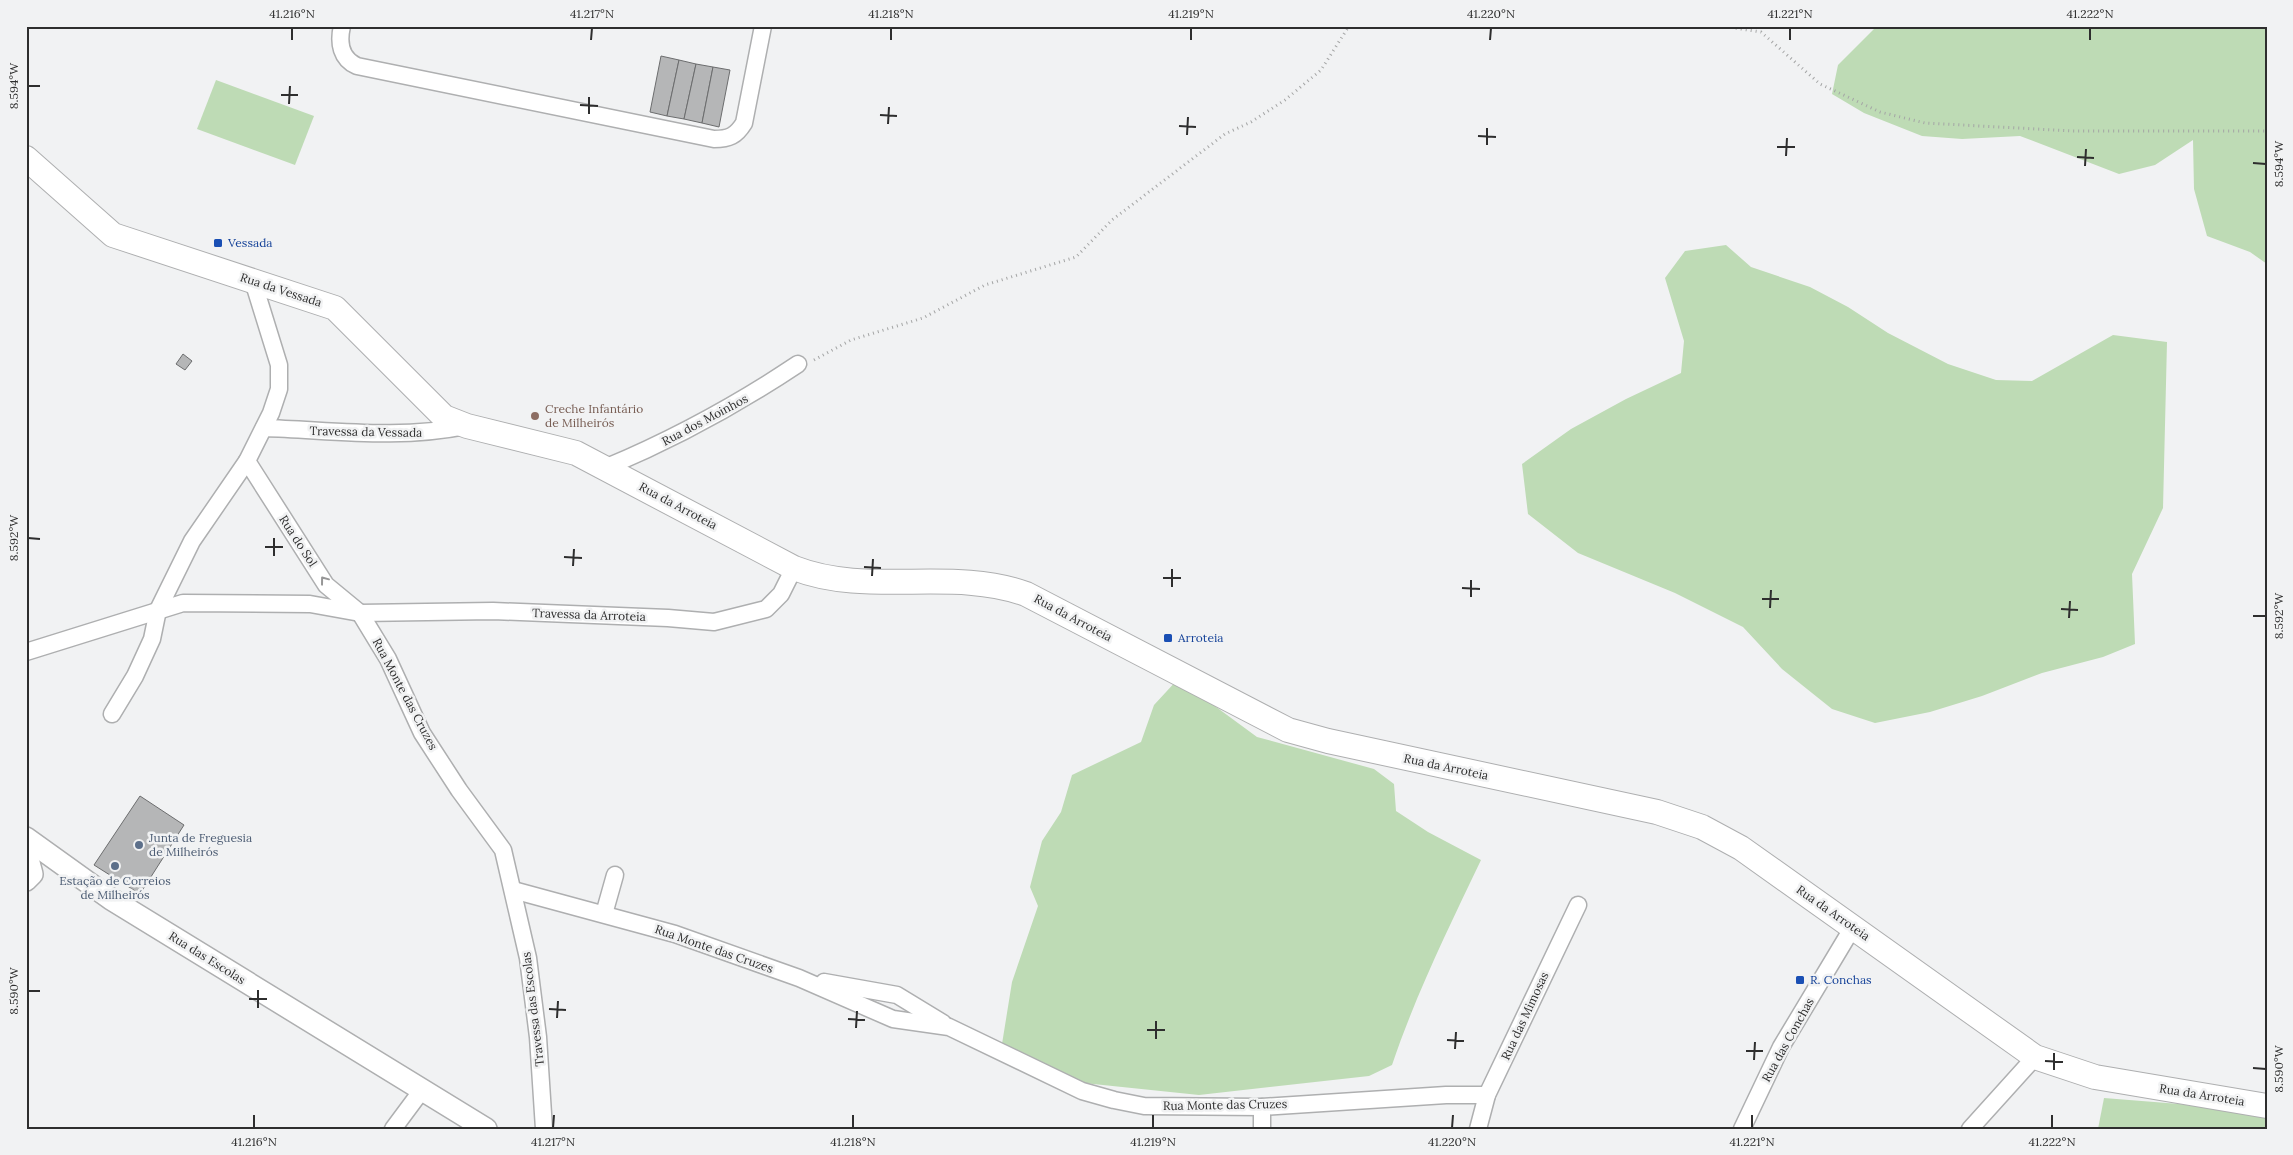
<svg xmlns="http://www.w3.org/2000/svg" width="2293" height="1155" viewBox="0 0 2293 1155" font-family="Lora,serif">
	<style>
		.green { fill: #bedbb5 }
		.building { fill: #b5b6b7; stroke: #6c6d6e }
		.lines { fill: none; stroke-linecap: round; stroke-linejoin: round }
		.minor-casing { stroke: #aeafb0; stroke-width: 19 }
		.tertiary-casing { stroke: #aeafb0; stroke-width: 24 }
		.secondary-casing { stroke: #aeafb0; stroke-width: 26 }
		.path { stroke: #a4a5a5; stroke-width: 3; stroke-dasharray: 1 4; stroke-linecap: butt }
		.minor { stroke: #fff; stroke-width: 16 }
		.tertiary { stroke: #fff; stroke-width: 21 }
		.secondary { stroke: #fff; stroke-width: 24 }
		.oneway { stroke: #969696 }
		.ticks { fill: none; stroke: #2e2e2e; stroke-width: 2 }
		.transit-dot { fill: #1a4fb4; stroke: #f1f2f3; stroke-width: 2 }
		.education-dot { fill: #8d6e63; stroke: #f1f2f3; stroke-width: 2 }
		.service-dot { fill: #5c6f8a; stroke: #f1f2f3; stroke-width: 2 }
		.labels { text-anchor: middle; stroke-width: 5; stroke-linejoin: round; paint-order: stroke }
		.transit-label { font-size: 12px; fill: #164399; stroke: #f1f2f3; text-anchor: start }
		.street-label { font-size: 12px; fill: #2e2e2e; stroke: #f1f2f3 }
		.education-label { font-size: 12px; fill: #785e54; stroke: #f1f2f3; text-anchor: start }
		.service-label { font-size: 12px; fill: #4e5e75; stroke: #f1f2f3; text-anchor: start }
		.neatline { fill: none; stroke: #2e2e2e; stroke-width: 2 }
		.ticks-label { font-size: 12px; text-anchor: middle; fill: #2e2e2e }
	</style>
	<rect width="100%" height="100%" fill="#f1f2f3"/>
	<g class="green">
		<polygon points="1877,26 2267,26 2267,264 2250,252 2207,236 2194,189 2193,140 2155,165 2119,174 2020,136 1962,139 1922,136 1864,113 1832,94 1838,65"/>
		<polygon points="216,80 314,116 295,165 197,129"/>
		<polygon points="1726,245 1751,267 1810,287 1848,307 1888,333 1948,364 1996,380 2032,381 2113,335 2167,342 2163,508 2132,574 2135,644 2103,657 2042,673 1982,696 1930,712 1875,723 1832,709 1782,669 1743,627 1675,593 1578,553 1528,514 1522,464 1571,429 1626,399 1681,373 1684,341 1665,278 1685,251"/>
		<path d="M1178 679 1257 737 1374 769 1394 784 1396 811 1428 832 1481 860C1449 927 1416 994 1392 1065L1369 1076 1199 1095 1074 1082 1002 1044 1012 982 1038 906 1030 887 1042 841 1061 812 1072 775 1141 742 1154 705Z"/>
		<polygon points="2104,1098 2217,1107 2267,1115 2267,1129 2098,1129"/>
	</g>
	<g class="building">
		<polygon points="661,56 679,60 667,116 650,112"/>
		<polygon points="679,60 696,64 684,119 667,116"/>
		<polygon points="696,64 713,67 702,123 684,119"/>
		<polygon points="713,67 730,70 719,127 702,123"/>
		<polygon points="183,354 192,361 185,370 176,364"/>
		<polygon points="140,796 184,825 140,894 94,865"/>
	</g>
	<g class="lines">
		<defs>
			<g id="minor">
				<path d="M342 26C338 43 341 59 357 66L714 139C729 139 736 136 744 123L763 26"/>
				<path d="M264 428C331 430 398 440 466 426"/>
				<polyline points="247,461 326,585 360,613 388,659 422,733 459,790 503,850 528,958 538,1037 544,1129"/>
				<path d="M607 467C676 438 735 406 798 364"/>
				<polyline points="26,652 183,603 310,604 360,613 493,611 668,618 714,622 766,609 781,594 794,568"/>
				<polyline points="112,714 135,676 152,639 158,610 192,541 247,461 271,413 279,389 279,365 253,281"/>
				<polyline points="513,890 675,934 799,978 893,1019 949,1027 1082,1091 1114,1100 1144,1106 1262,1107 1446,1095 1487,1095"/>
				<polyline points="604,914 615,875"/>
				<polyline points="824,982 897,995 943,1023"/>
				<polyline points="1262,1107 1262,1129"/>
				<polyline points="393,1129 422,1090"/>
				<polyline points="1478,1129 1487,1095 1578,905"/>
				<polyline points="1742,1129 1781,1047 1853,927"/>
				<polyline points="1970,1129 2035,1057"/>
			</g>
			<g id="tertiary">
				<polyline points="26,838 111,899 486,1129"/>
				<polyline points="26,880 32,874 28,859"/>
			</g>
			<path id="secondary" d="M26 158 113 235 335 308 444 417 467 426 576 453 794 568C868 597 952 567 1026 594L1288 730 1328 741 1657 812 1702 827 1741 848 2035 1057 2095 1077 2267 1106"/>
		</defs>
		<use href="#minor" class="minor-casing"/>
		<use href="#tertiary" class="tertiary-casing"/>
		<use href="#secondary" class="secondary-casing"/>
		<g class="path">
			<polyline points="1721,26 1761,32 1820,84 1880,112 1925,123 2073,131 2267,131"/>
			<polyline points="814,360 851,340 923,318 985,285 1076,257 1112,220 1225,134 1251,122 1285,100 1321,70 1349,26"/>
		</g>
		<use href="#minor" class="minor"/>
		<use href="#tertiary" class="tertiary"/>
		<use href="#secondary" class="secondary"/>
	</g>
	<defs><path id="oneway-chevron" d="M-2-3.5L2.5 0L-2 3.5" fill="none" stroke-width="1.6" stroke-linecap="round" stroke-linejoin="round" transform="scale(1.25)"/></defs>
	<use class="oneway" href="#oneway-chevron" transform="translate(324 580) rotate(-127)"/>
	<path class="ticks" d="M292 40V28M591 40 592 28M891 40V28M1191 40V28M1490 40 1491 28M1790 40V28M2090 40V28M28 86H40M281 95H298M289 104 290 86M580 105 598 106M589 114V97M880 115 897 116M888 124 889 107M1179 126 1196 127M1187 135 1188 117M1478 136 1496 137M1487 145V128M1777 147H1795M1786 156 1787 138M2077 157 2094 158M2253 163 2266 164M2085 166 2086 149M28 538 40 539M265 547H283M274 556V538M564 557 582 558M573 566 574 549M864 567 881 568M872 576 873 559M1163 578H1181M1172 587V569M1462 588 1480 589M1471 597V580M1762 599H1779M1770 608 1771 590M2061 609 2078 610M2253 616H2266M2069 618 2070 601M28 991H40M249 999H267M258 1008V990M549 1009 566 1010M557 1018 558 1001M848 1019 865 1020M856 1028 857 1011M1147 1030H1165M1156 1039V1021M1447 1040 1464 1041M1455 1049 1456 1032M1746 1051H1763M1754 1060 1755 1042M2045 1061 2063 1062M2253 1068 2266 1069M2054 1070V1053M254 1128V1115M553 1128 554 1115M853 1128V1115M1153 1128V1115M1452 1128 1453 1115M1752 1128V1115M2052 1128V1115"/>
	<g class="transit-dot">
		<rect x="213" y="238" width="10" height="10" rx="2.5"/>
		<rect x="1163" y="633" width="10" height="10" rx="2.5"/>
		<rect x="1795" y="975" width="10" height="10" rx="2.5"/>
	</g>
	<circle class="education-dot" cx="535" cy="416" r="5"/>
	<g class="service-dot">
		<circle cx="139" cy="845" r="5"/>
		<circle cx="115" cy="866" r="5"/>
	</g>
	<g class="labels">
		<g class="transit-label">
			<text x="228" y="247">Vessada</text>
			<text x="1178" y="642">Arroteia</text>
			<text x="1810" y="984">R. Conchas</text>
		</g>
		<g class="street-label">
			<text transform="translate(281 290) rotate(18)" y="4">Rua da Vessada</text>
			<text transform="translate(705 420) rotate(-28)" y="4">Rua dos Moinhos</text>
			<text transform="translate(366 432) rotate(1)" y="4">Travessa da Vessada</text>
			<text transform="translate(678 506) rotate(28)" y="4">Rua da Arroteia</text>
			<text transform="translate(298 541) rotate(57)" y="4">Rua do Sol</text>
			<text transform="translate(589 615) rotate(2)" y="4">Travessa da Arroteia</text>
			<text transform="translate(1073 618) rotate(28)" y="4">Rua da Arroteia</text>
			<text transform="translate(405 694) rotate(62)" y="4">Rua Monte das Cruzes</text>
			<text transform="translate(1446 767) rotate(12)" y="4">Rua da Arroteia</text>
			<text transform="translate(1833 913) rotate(35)" y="4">Rua da Arroteia</text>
			<text transform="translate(714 949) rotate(19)" y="4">Rua Monte das Cruzes</text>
			<text transform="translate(207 958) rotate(32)" y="4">Rua das Escolas</text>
			<text transform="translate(533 1009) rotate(-97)" y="4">Travessa das Escolas</text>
			<text transform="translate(1525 1016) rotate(-65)" y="4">Rua das Mimosas</text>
			<text transform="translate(1788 1040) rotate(-61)" y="4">Rua das Conchas</text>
			<text transform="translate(2202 1095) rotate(9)" y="4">Rua da Arroteia</text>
			<text transform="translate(1225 1105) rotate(-1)" y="4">Rua Monte das Cruzes</text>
		</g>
		<g class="education-label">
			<text x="545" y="413">Creche Infantário<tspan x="545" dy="14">de Milheirós</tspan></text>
		</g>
		<g class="service-label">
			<text x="149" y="842">Junta de Freguesia<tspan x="149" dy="14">de Milheirós</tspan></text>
			<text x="115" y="885" text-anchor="middle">Estação de Correios<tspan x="115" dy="14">de Milheirós</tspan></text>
		</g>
	</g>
	<rect width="2293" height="1155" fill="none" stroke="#f1f2f3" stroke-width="55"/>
	<rect x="28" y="28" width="2238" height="1100" class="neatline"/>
	<g class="ticks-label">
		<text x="292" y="18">41.216°N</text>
		<text x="592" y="18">41.217°N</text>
		<text x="891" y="18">41.218°N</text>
		<text x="1191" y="18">41.219°N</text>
		<text x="1491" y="18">41.220°N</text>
		<text x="1790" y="18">41.221°N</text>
		<text x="2090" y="18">41.222°N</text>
		<text transform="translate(14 86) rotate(-90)" y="4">8.594°W</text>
		<text transform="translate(2279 164) rotate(-90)" y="4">8.594°W</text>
		<text transform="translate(14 538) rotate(-90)" y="4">8.592°W</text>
		<text transform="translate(2279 616) rotate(-90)" y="4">8.592°W</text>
		<text transform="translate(14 991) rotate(-90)" y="4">8.590°W</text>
		<text transform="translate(2279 1069) rotate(-90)" y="4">8.590°W</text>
		<text x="254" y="1146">41.216°N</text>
		<text x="553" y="1146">41.217°N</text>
		<text x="853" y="1146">41.218°N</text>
		<text x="1153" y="1146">41.219°N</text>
		<text x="1452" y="1146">41.220°N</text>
		<text x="1752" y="1146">41.221°N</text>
		<text x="2052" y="1146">41.222°N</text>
	</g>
</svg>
